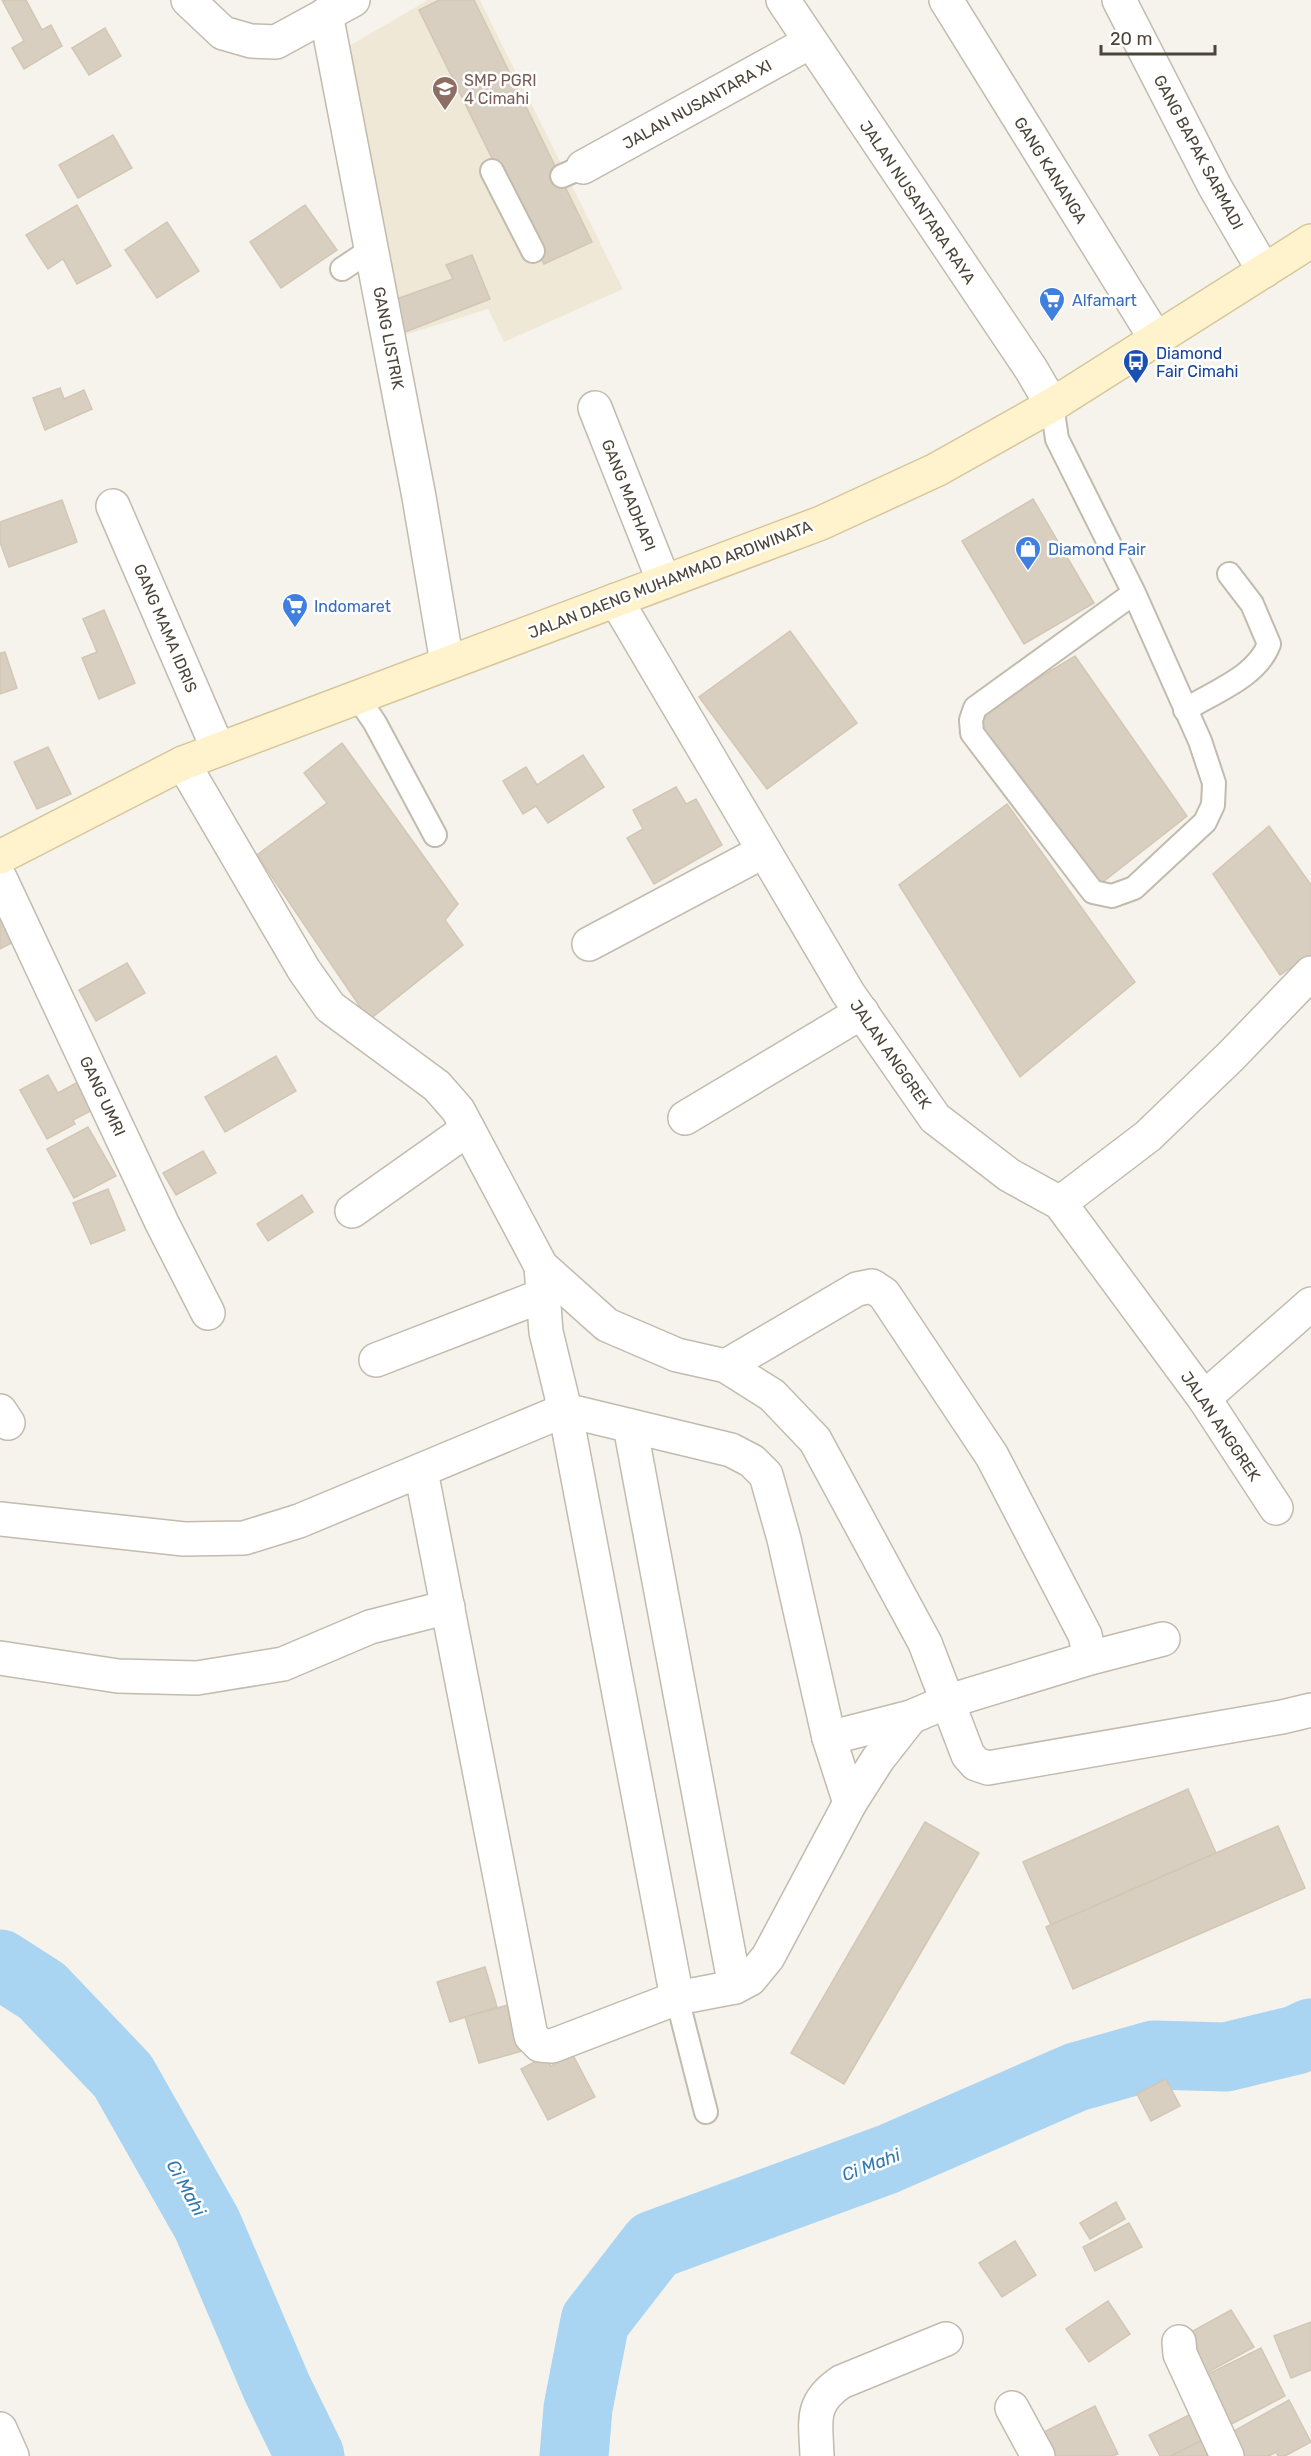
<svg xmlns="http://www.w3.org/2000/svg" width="1311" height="2456" viewBox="0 0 1311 2456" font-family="Rubik,sans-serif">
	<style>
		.education { fill: #efe8d6 }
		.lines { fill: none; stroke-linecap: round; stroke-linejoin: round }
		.stream { stroke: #a9d4f2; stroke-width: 12 }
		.river { stroke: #a9d4f2; stroke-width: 69 }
		.building { fill: #d8cfc1; stroke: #d3c7b4; stroke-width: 1.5 }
		.lane-casing { stroke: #c2bbae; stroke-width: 26 }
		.street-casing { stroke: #c2bbae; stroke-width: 36 }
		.secondary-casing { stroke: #d6c79b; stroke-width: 36 }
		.lane { stroke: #fff; stroke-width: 22 }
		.street { stroke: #fff; stroke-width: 33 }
		.secondary { stroke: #fff3cd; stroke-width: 33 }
		.labels { text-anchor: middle; stroke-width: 5; stroke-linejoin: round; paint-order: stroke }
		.education-label { font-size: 16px; fill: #785e54; stroke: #fff; text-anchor: start }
		.street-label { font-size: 16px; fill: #4b4439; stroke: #fff }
		.shop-label { font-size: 16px; fill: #366cbe; stroke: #fff; text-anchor: start }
		.transit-label { font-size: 16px; fill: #164399; stroke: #fff; text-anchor: start }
		.water-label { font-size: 18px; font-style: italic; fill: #2e7ab2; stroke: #fff }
	</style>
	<rect width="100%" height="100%" fill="#f6f3ec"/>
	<polygon class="education" points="428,0 480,0 623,289 504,342 488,309 395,338 344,49"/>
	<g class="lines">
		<polyline class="stream" points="295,2456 305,2449"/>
		<g class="river">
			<polyline points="0,1964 42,1991 123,2076 207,2224 277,2388 310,2456"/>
			<polyline points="574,2456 578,2408 595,2321 654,2245 888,2159 1076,2077 1154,2055 1226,2057 1296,2040 1311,2033"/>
		</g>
	</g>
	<g class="building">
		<polygon points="2,0 26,0 42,30 51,25 62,46 24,69 12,48 24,41"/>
		<polygon points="439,0 474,0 592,242 544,264 419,10"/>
		<polygon points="105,28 121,56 89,75 72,48"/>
		<polygon points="113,135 132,168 78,198 59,165"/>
		<polygon points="77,205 111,266 77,284 63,259 48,269 26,235"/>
		<polygon points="305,205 337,250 281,288 250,242"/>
		<polygon points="167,222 199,271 157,298 125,250"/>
		<polygon points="472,255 490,299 400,334 388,302 453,279 446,265"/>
		<polygon points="60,388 64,399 84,390 92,409 45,430 33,398"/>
		<polygon points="1033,499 1094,603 1024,644 962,541"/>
		<polygon points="62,500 77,542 9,567 0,542 0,522"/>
		<polygon points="104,610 135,683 99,699 82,658 97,652 83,619"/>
		<polygon points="790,631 857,723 767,789 699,697"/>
		<polygon points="5,652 17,688 0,694 0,653"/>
		<polygon points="1075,656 1187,816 1094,889 975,717"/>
		<polygon points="342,743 458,904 445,920 463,945 369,1020 257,855 327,803 304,773"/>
		<polygon points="48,747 71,794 37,809 14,762"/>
		<polygon points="583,755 604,787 548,823 536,806 523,814 503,781 526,767 537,785"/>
		<polygon points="676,787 686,804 696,799 722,845 654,884 627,838 643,829 633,810"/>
		<polygon points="1007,804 1135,982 1020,1077 899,885"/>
		<polygon points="1269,826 1311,885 1311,954 1280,975 1213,874"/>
		<polygon points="0,905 25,936 0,949"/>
		<polygon points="127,963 145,993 96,1021 79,990"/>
		<polygon points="276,1056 296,1091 225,1132 205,1097"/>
		<polygon points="48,1075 58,1093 89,1076 104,1104 73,1120 75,1124 47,1139 20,1090"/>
		<polygon points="88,1127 116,1176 74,1198 47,1149"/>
		<polygon points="203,1151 216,1173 176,1195 163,1173"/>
		<polygon points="108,1189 125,1230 91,1244 73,1203"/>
		<polygon points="302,1195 313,1212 268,1241 257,1224"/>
		<polygon points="1188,1789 1216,1853 1051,1925 1023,1862"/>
		<polygon points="925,1822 979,1853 844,2084 791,2053"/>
		<polygon points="1278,1826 1305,1888 1073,1989 1046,1927"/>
		<polygon points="485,1967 497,2007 450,2022 437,1982"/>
		<polygon points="508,2005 522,2051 479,2063 465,2017"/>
		<polygon points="573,2055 595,2097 548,2120 521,2069 546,2056 551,2066"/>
		<polygon points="1166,2079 1180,2106 1151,2121 1137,2094"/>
		<polygon points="1116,2202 1125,2219 1090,2239 1080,2223"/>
		<polygon points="1129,2223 1142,2247 1095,2271 1083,2247"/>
		<polygon points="1015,2241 1036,2275 1002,2297 979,2263"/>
		<polygon points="1108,2301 1130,2334 1089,2362 1066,2329"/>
		<polygon points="1231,2310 1254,2347 1203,2375 1182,2337"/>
		<polygon points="1311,2322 1311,2370 1291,2378 1274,2336"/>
		<polygon points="1261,2348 1285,2396 1222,2429 1196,2380"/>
		<polygon points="1289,2400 1311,2442 1285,2456 1278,2456 1276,2452 1269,2456 1237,2456 1225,2436"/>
		<polygon points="1095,2406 1118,2454 1112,2456 1054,2456 1042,2433"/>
		<polygon points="1197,2411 1211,2436 1171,2456 1160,2456 1149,2435"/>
		<polygon points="1211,2436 1221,2456 1171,2456"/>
	</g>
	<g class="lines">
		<defs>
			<g id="lane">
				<polyline points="492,171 533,251"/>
				<polyline points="562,176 583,167"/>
				<polyline points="342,269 372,249"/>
				<polyline points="1052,405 1057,439 1134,593 1200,741 1214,783 1213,805 1205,822 1134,888 1112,896 1093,892 972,733 971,720 975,708 1134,593"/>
				<polyline points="358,698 375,723 435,835"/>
				<path d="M1185 710C1213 692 1257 677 1269 644L1252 604 1229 574"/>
				<polyline points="677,1998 706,2112"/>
			</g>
			<g id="street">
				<polyline points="188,0 223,33 251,41 276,42 353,0"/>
				<polyline points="783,0 1031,369 1052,405"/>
				<polyline points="946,0 1156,339"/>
				<polyline points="1119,0 1215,187 1264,271"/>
				<polyline points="326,14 419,497 447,663"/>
				<polyline points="583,167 810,42"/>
				<polyline points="595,408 664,582"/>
				<polyline points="113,506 218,749"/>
				<polyline points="616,600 848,993 935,1118 1009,1175 1060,1203 1204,1398 1276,1508"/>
				<polyline points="183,763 304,970 330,1007 437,1086 458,1110 541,1266 607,1325 677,1355 726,1366 772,1395 815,1440 925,1643 968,1755 976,1764 988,1768 1282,1717 1311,1710"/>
				<polyline points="0,878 162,1223 208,1313"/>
				<polyline points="589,944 764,851"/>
				<polyline points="685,1118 862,1012"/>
				<polyline points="1060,1203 1148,1136 1231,1056 1311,973"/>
				<polyline points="352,1211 468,1129"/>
				<polyline points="541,1266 546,1332 565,1410 677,1998"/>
				<polyline points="376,1360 544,1295"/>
				<polyline points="726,1366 857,1289 872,1286 884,1294 992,1456 1085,1635 1090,1658"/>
				<polyline points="1204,1398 1311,1304"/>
				<polyline points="0,1411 8,1423"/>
				<polyline points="630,1426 735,1987"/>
				<polyline points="421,1471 531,2036 540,2045 552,2046 677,1998 735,1987 750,1979 768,1957 850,1803 878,1759 911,1717"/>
				<polyline points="0,1519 184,1539 244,1538 299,1521 565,1410 731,1450 752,1461 766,1475 784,1539 829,1738 850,1803"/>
				<polyline points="0,1658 118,1676 197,1678 283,1664 370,1627 448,1607"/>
				<polyline points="829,1738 911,1717 946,1702 1090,1658 1163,1639"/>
				<polyline points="1179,2342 1180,2354 1227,2456"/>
				<polyline points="1012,2408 1038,2456"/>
				<polyline points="0,2429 12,2456"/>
				<path d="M817 2456C816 2421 809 2404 841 2382L946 2339"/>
			</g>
			<polyline id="secondary" points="0,857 183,763 821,523 936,470 1052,405 1311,241"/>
		</defs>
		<use href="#lane" class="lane-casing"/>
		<use href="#street" class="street-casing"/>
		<use href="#secondary" class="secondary-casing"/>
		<use href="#lane" class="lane"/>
		<use href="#street" class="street"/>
		<use href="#secondary" class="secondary"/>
	</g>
	<defs>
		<symbol id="school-pin" viewBox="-11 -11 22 30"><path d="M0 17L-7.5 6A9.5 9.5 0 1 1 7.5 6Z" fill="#8d6e63" stroke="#fff"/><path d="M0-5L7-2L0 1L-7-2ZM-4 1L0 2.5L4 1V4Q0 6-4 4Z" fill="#fff"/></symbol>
		<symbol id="supermarket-pin" viewBox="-11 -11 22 30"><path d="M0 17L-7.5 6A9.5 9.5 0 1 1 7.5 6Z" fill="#3f7fe0" stroke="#fff"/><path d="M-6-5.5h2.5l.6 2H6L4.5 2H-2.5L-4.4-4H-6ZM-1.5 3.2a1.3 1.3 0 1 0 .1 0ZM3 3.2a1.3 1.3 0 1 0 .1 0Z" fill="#fff"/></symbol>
		<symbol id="bus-pin" viewBox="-11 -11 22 30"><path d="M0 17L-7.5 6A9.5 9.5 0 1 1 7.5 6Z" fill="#1a4fb4" stroke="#fff"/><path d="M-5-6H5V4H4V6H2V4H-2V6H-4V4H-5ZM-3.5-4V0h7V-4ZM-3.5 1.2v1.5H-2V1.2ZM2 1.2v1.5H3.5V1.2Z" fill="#fff"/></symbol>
		<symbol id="shop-pin" viewBox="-11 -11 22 30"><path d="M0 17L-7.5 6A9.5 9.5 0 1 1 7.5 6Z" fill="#3f7fe0" stroke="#fff"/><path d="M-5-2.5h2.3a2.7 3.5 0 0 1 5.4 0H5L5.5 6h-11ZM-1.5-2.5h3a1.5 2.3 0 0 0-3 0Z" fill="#fff"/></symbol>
	</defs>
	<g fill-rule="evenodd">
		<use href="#school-pin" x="430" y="74" width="30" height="40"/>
		<use href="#supermarket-pin" x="1037" y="285" width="30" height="40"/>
		<use href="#bus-pin" x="1121" y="347" width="30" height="40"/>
		<use href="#shop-pin" x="1013" y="534" width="30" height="40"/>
		<use href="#supermarket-pin" x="280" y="591" width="30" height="40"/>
	</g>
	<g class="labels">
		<g class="education-label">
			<text x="464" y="86">SMP PGRI<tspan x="464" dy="18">4 Cimahi</tspan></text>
		</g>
		<g class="street-label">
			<text transform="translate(697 104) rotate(-29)" y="6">JALAN NUSANTARA XI</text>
			<text transform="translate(1199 152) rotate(62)" y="6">GANG BAPAK SARMADI</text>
			<text transform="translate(1051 170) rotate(58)" y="6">GANG KANANGA</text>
			<text transform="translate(918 202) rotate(56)" y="6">JALAN NUSANTARA RAYA</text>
			<text transform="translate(389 338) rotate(79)" y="6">GANG LISTRIK</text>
			<text transform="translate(629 495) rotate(68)" y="6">GANG MADHAPI</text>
			<text transform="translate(670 579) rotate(-21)" y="6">JALAN DAENG MUHAMMAD ARDIWINATA</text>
			<text transform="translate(166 628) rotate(67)" y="6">GANG MAMA IDRIS</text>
			<text transform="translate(891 1054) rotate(55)" y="6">JALAN ANGGREK</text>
			<text transform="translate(103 1096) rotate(65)" y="6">GANG UMRI</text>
			<text transform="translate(1221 1426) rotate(56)" y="6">JALAN ANGGREK</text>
		</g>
		<g class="shop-label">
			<text x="1072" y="306">Alfamart</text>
			<text x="1048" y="555">Diamond Fair</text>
			<text x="314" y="612">Indomaret</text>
		</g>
		<g class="transit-label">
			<text x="1156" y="359">Diamond<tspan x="1156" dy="18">Fair Cimahi</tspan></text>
		</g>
		<g class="water-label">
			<text transform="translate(871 2165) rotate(-21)" y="6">Ci Mahi</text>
			<text transform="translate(186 2188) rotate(61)" y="6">Ci Mahi</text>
		</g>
	</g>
	<path d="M1101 45v9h114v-9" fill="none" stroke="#4b4439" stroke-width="3"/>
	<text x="1110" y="45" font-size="18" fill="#4b4439" stroke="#ffffff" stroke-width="4.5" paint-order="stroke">20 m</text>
</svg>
